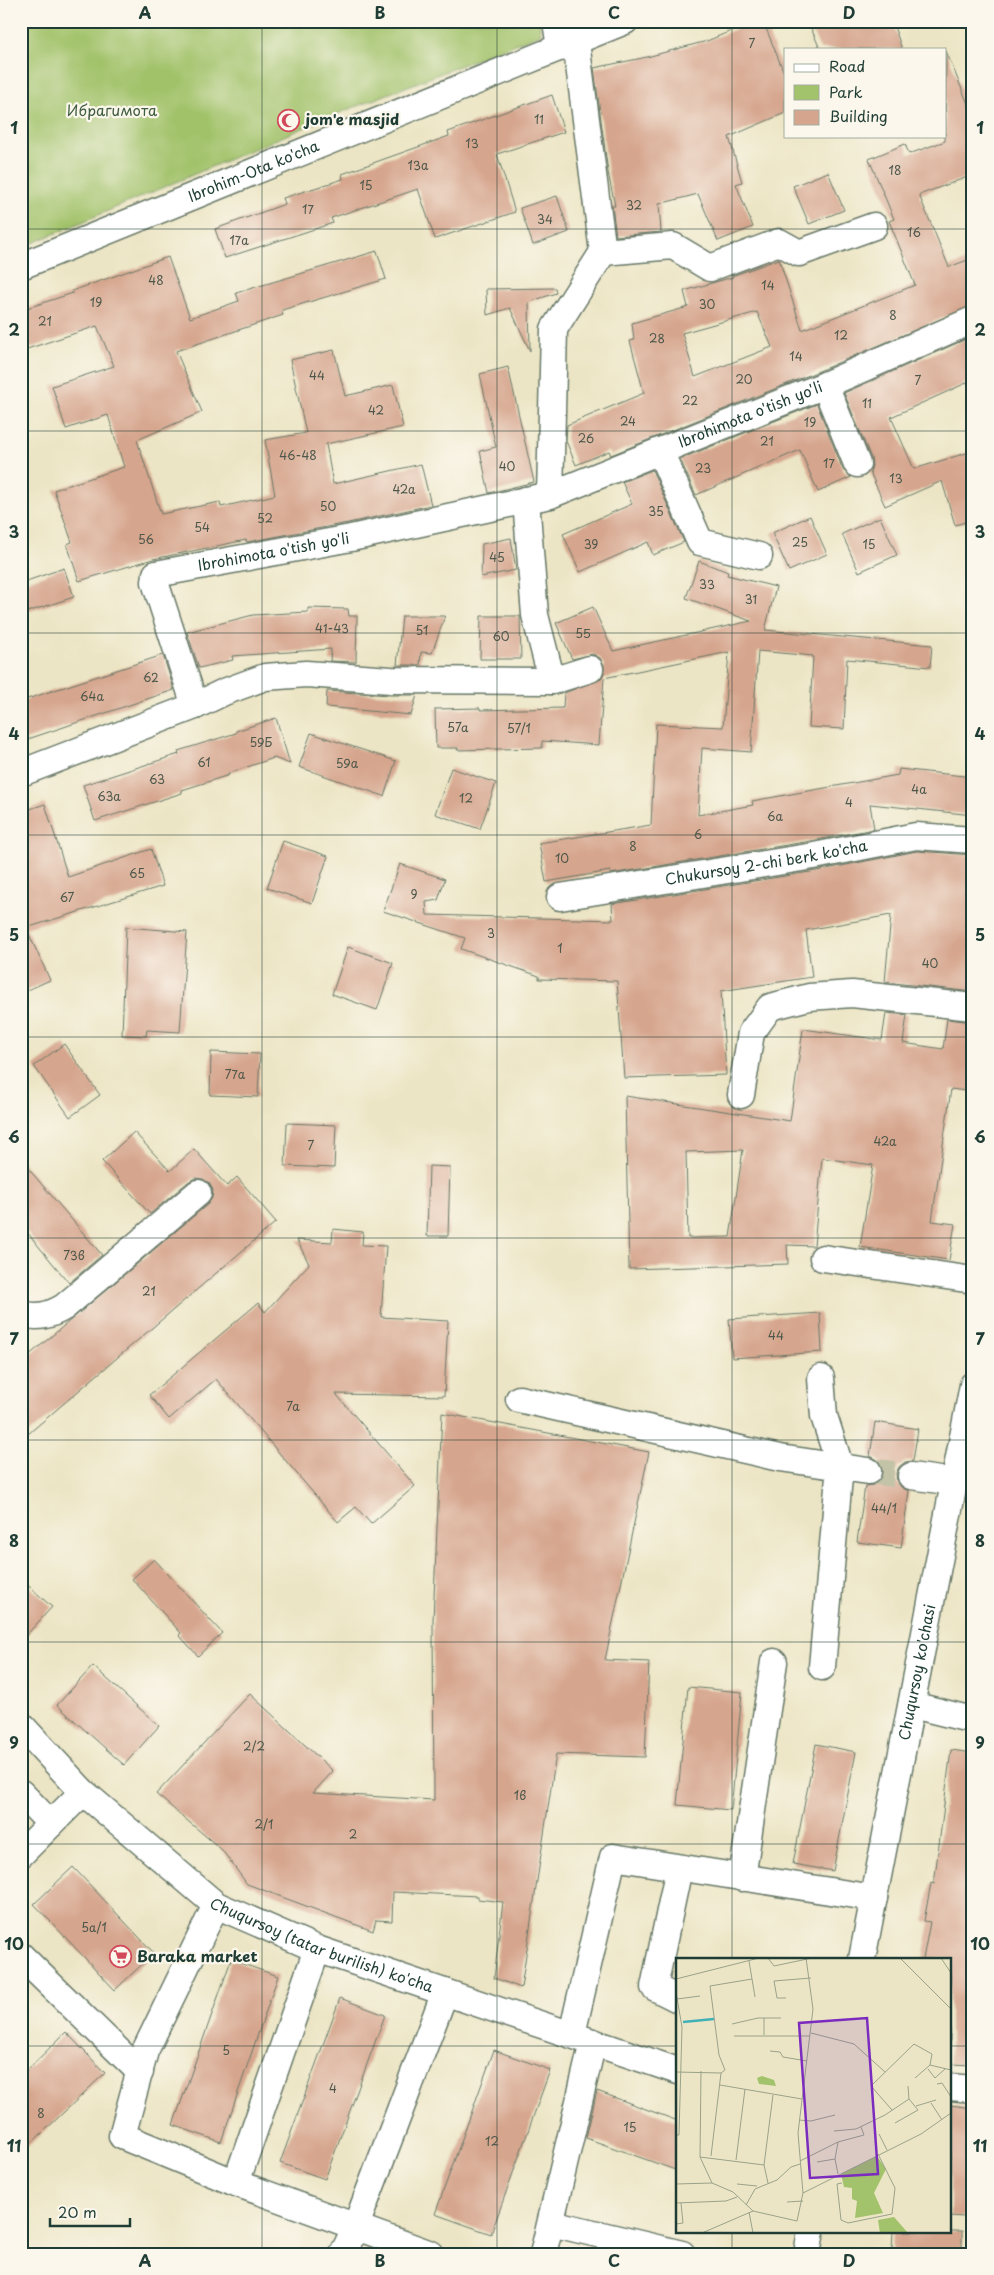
<svg xmlns="http://www.w3.org/2000/svg" width="994" height="2275" viewBox="0 0 994 2275" font-family="'Playpen Sans',sans-serif">
	<style>
		.green { fill: #a2c26b; stroke: #608050 }
		.building { fill: #d6a58d; fill-rule: evenodd }
		.lines { fill: none; stroke-linecap: round; stroke-linejoin: round }
		.minor-tunnel { stroke: #c3c3a8; stroke-width: 26; stroke-dasharray: 26 13; stroke-linecap: butt }
		.minor-casing { stroke: #677867; stroke-width: 29 }
		.minor { stroke: #fff; stroke-width: 26 }
		.grid { fill: none; stroke: #1f3d34; stroke-width: 1; stroke-opacity: 0.55 }
		.labels { text-anchor: middle; stroke-width: 4.5; stroke-linejoin: round; paint-order: stroke }
		.number-label { font-size: 12px; fill: #4d574a }
		.park-label { font-size: 15px; fill: #405e42; stroke: #fbf7ec }
		.poi-label { font-size: 15px; font-weight: bold; fill: #1f3d34; stroke: #fbf7ec; text-anchor: start }
		.street-label { font-size: 15px; fill: #1f3d34; stroke: #fbf7ec }
		.inset-river { fill: none; stroke: #40b1b7; stroke-width: 2.5 }
		.inset-road { fill: none; stroke: #9aa28b; stroke-width: 1 }
		.view { fill: #7b2cbf; fill-opacity: 0.15; stroke: #7b2cbf; stroke-width: 2.5 }
		.inset-edge { fill: none; stroke: #1f3d34; stroke-width: 2.5 }
		.neatline { fill: none; stroke: #1f3d34; stroke-width: 2 }
		.grid-label { font-size: 16px; text-anchor: middle; font-weight: bold; fill: #1f3d34 }
	</style>
	<rect width="100%" height="100%" fill="#fbf7ec"/>
	<filter id="ink" filterUnits="userSpaceOnUse"><feTurbulence type="fractalNoise" baseFrequency=".02" numOctaves="2"/><feDisplacementMap in="SourceGraphic" scale="10" xChannelSelector="R" yChannelSelector="G"/><feConvolveMatrix kernelMatrix="1 2 1 2 8 2 1 2 1" color-interpolation-filters="sRGB"/></filter>
	<filter id="wash" filterUnits="userSpaceOnUse"><feTurbulence type="fractalNoise" baseFrequency=".0096" numOctaves="4" result="noise"/><feDisplacementMap in="SourceGraphic" scale="20" xChannelSelector="R" yChannelSelector="G"/><feGaussianBlur stdDeviation="1.12" result="paint"/><feColorMatrix in="noise" values="0 0 0 0 0 0 0 0 0 0 0 0 0 0 0 0 0 1.4 0 .05"/><feComposite in="paint" operator="in"/></filter>
	<g filter="url(#wash)">
		<rect width="100%" height="100%" fill="#ece5c5"/>
		<polygon class="green" points="21,21 539,21 541,34 324,119 21,248"/>
		<g id="blocks">
			<g class="building">
				<polygon points="755,21 763,21 785,75 785,113 729,137 742,182 736,184 753,227 718,241 698,194 659,204 661,232 616,236 612,206 615,206 608,172 594,68 647,57 707,41"/>
				<polygon points="808,21 892,21 902,49 820,49"/>
				<path d="M946 51 973 116V175L919 195 949 267 973 258V305L819 371 611 455 609 451 576 465 566 441 567 425 644 393 630 341 634 340 632 323 688 307 684 291 733 277 732 276 779 259 802 330 915 285 889 221 894 219 869 159 905 144 909 154 945 141ZM757 312 772 347 695 377 682 333Z"/>
				<polygon points="552,95 564,132 497,154 515,212 435,239 418,189 331,218 333,223 225,258 215,229 285,204 283,198 343,179 342,174 449,136 448,132"/>
				<polygon points="828,172 844,210 809,224 793,186"/>
				<polygon points="557,196 569,232 533,245 520,208"/>
				<polygon points="377,251 386,279 282,310 283,315 176,351 202,412 137,440 161,514 220,502 221,507 275,495 265,440 306,433 290,360 334,350 345,396 393,385 403,427 326,444 333,484 421,464 431,505 348,523 247,542 246,540 153,559 79,581 67,544 72,542 54,490 124,467 108,415 66,429 52,386 114,366 97,326 21,351 21,310 73,293 72,291 168,257 190,318 239,301 236,293"/>
				<polygon points="555,288 556,293 529,302 530,351 510,308 487,315 486,289"/>
				<polygon points="973,336 973,380 891,417 914,469 973,451 973,520 955,525 942,481 885,506 870,472 872,466 871,458 844,393"/>
				<polygon points="508,367 534,482 489,493 480,451 496,447 480,374"/>
				<polygon points="817,404 843,470 851,477 818,492 800,450 696,495 680,459"/>
				<polygon points="652,470 684,542 653,555 648,542 580,572 563,534 632,504 622,482"/>
				<polygon points="810,516 827,554 789,571 772,533"/>
				<polygon points="880,517 897,555 859,572 842,534"/>
				<polygon points="511,538 516,570 481,577 482,544"/>
				<polygon points="699,561 728,572 727,575 776,587 765,630 932,645 930,667 847,659 844,729 809,727 813,656 758,651 751,752 702,748 698,815 753,805 752,801 898,775 899,769 973,777 973,815 870,804 874,829 811,841 610,874 610,871 546,882 539,843 651,825 656,724 723,727 729,652 604,678 599,745 542,741 542,748 457,750 458,748 436,748 435,709 480,708 480,710 563,708 564,693 601,679 604,673 604,665 600,658 593,654 572,659 556,623 593,607 613,651 751,621 686,598"/>
				<polygon points="64,568 74,597 21,614 21,583"/>
				<polygon points="308,608 348,609 349,616 357,616 356,662 330,661 331,649 232,656 233,660 199,668 187,632 253,615 308,612"/>
				<polygon points="402,616 445,616 432,653 421,652 420,665 397,665"/>
				<polygon points="481,616 520,616 521,659 480,659"/>
				<polygon points="163,655 174,690 25,740 21,729 21,701"/>
				<polygon points="327,691 390,695 417,695 411,715 326,707"/>
				<polygon points="276,718 290,764 274,758 229,773 229,775 182,790 182,793 95,821 83,785 179,754 178,751 236,733 236,731"/>
				<polygon points="311,733 396,761 384,796 299,767"/>
				<polygon points="451,768 496,783 480,829 435,814"/>
				<polygon points="45,804 68,877 151,849 163,886 26,928 50,980 21,993 21,812"/>
				<polygon points="283,841 328,856 312,903 267,888"/>
				<polygon points="917,851 973,855 973,992 885,982 891,915 806,930 812,977 721,991 726,1075 624,1078 617,981 539,979 539,976 461,949 465,938 383,911 400,864 445,879 438,900 426,902 427,915 613,920 612,904 816,871"/>
				<polygon points="126,927 187,932 180,1032 147,1030 146,1036 122,1035"/>
				<polygon points="348,947 393,963 377,1010 332,994"/>
				<path d="M886 1013 907 1015 903 1043 943 1049 947 1019 973 1022V1092L951 1089 932 1221 955 1224 949 1260 860 1247 873 1165 822 1158 814 1246 787 1245 788 1264 629 1269 625 1096 790 1121 803 1029 882 1040ZM743 1150 730 1237 688 1238 686 1152Z"/>
				<polygon points="64,1044 100,1095 70,1117 34,1066"/>
				<polygon points="211,1052 260,1054 258,1097 210,1095"/>
				<polygon points="287,1123 336,1125 334,1168 285,1166"/>
				<polygon points="134,1132 170,1171 194,1149 227,1186 237,1177 276,1222 21,1440 21,1362 208,1204 212,1198 213,1190 209,1183 203,1179 195,1178 188,1182 150,1214 102,1161"/>
				<polygon points="21,1160 102,1255 69,1283 21,1225"/>
				<polygon points="429,1166 450,1167 448,1236 427,1236"/>
				<polygon points="333,1229 363,1232 362,1245 386,1246 381,1317 448,1321 444,1396 336,1394 415,1486 371,1524 356,1507 338,1522 216,1379 169,1419 149,1395 258,1303 265,1312 309,1264 297,1240 332,1242"/>
				<polygon points="820,1313 822,1352 732,1358 729,1319"/>
				<polygon points="442,1413 649,1452 605,1660 649,1662 645,1757 556,1754 521,1988 494,1978 503,1902 478,1899 478,1896 393,1892 392,1921 376,1920 373,1931 247,1884 222,1850 156,1794 250,1694 333,1771 313,1793 434,1800 433,1620"/>
				<polygon points="875,1422 918,1429 913,1461 905,1462 899,1467 896,1473 897,1482 902,1488 909,1491 901,1548 857,1542 865,1486 873,1485 879,1481 883,1473 882,1465 878,1460 870,1456"/>
				<polygon points="154,1559 222,1633 198,1656 179,1635 181,1633 132,1579"/>
				<polygon points="21,1579 52,1607 21,1641"/>
				<polygon points="93,1666 159,1726 124,1765 57,1705"/>
				<polygon points="688,1687 742,1692 731,1810 677,1805"/>
				<polygon points="816,1744 856,1752 833,1871 793,1864"/>
				<polygon points="951,1750 973,1753 973,1842 966,1890 973,1891 973,2065 950,2064 950,1959 923,1959 930,1922 924,1921 931,1883 934,1884"/>
				<polygon points="73,1867 154,1953 115,1990 34,1904"/>
				<polygon points="231,1960 278,1976 221,2142 173,2125"/>
				<polygon points="340,1998 385,2015 325,2179 280,2163"/>
				<polygon points="66,2032 105,2073 21,2153 21,2076"/>
				<polygon points="494,2050 550,2070 491,2234 435,2214"/>
				<polygon points="597,2091 678,2121 678,2171 586,2138"/>
				<polygon points="950,2105 973,2108 973,2147 964,2217 950,2216"/>
				<polygon points="893,2231 962,2231 962,2254 892,2252"/>
			</g>
		</g>
	</g>
	<g filter="url(#ink)">
		<use href="#blocks" fill-opacity="0" stroke="#677867" stroke-width="1"/>
		<g class="lines">
			<polyline class="minor-tunnel" points="868,1471 911,1476"/>
			<defs>
				<g id="minor">
					<polyline points="556,21 560,48"/>
					<polyline points="603,252 673,246 710,268 779,242 799,253 874,226"/>
					<path id="s1" d="M21 266 625 21"/>
					<polyline points="825,385 857,464"/>
					<polyline points="660,451 700,542 759,556"/>
					<polyline points="550,495 554,329 603,252 576,42"/>
					<polyline points="526,500 535,615 552,681"/>
					<path id="s2" d="M195 706 155 582 156 574 351 538 550 495 825 385 973 320"/>
					<polyline points="21,773 195,706 224,692 265,677 306,674 391,680 552,681 590,669"/>
					<path id="s3" d="M560 897 814 856 916 836 973 840"/>
					<polyline points="741,1095 751,1033 770,1007 809,997 852,994 973,1007"/>
					<polyline points="823,1258 973,1280"/>
					<path d="M21 1314C38 1318 49 1316 64 1307L198 1193"/>
					<polyline points="821,1378 824,1416 840,1466 822,1667"/>
					<polyline points="519,1399 780,1458 868,1471"/>
					<polyline points="911,1476 954,1482"/>
					<polyline points="912,1705 973,1720"/>
					<path id="s4" d="M21 1725 83 1792 216 1905 317 1949 678 2071"/>
					<polyline points="21,1793 51,1824"/>
					<polyline points="21,1854 83,1792"/>
					<polyline points="742,1878 774,1662"/>
					<polyline points="216,1905 145,2051 122,2136 236,2183 431,2254"/>
					<polyline points="21,1956 140,2072"/>
					<path id="s5" d="M862 1959 973 1385"/>
					<polyline points="678,1999 654,1987 679,1868"/>
					<polyline points="572,2034 613,1857 874,1898"/>
					<polyline points="950,2087 973,2089"/>
					<polyline points="236,2183 317,1949"/>
					<polyline points="551,2223 682,2254"/>
					<polyline points="343,2254 356,2226 445,1992"/>
					<polyline points="543,2254 593,2042"/>
					<polyline points="807,2254 811,2231"/>
				</g>
			</defs>
			<use href="#minor" class="minor-casing"/>
			<use href="#minor" class="minor"/>
		</g>
	</g>
	<path class="grid" d="M262 21V2254M497 21V2254M732 21V1959M21 229H973M21 431H973M21 633H973M21 835H973M21 1037H973M21 1238H973M21 1440H973M21 1642H973M21 1844H973M21 2046H678M950 2046H973M732 2231V2254"/>
	<defs>
		<symbol id="mosque-ring" viewBox="-11 -11 22 22"><circle r="9.5" fill="#fbf7ec" stroke="#d1495b" stroke-width="1.5"/><path d="M3.5-4.9A6 6 0 1 0 3.5 4.9A5 5 0 1 1 3.5-4.9Z" fill="#d1495b"/></symbol>
		<symbol id="supermarket-ring" viewBox="-11 -11 22 22"><circle r="9.5" fill="#fbf7ec" stroke="#d1495b" stroke-width="1.5"/><path d="M-6-5.5h2.5l.6 2H6L4.5 2H-2.5L-4.4-4H-6ZM-1.5 3.2a1.3 1.3 0 1 0 .1 0ZM3 3.2a1.3 1.3 0 1 0 .1 0Z" fill="#d1495b"/></symbol>
	</defs>
	<g fill-rule="evenodd">
		<use href="#mosque-ring" x="276" y="108" width="25" height="25"/>
		<use href="#supermarket-ring" x="108" y="1944" width="25" height="25"/>
	</g>
	<g class="labels">
		<g class="number-label">
			<text x="752" y="48">7</text>
			<text x="539" y="124">11</text>
			<text x="472" y="148">13</text>
			<text x="418" y="170">13a</text>
			<text x="895" y="175">18</text>
			<text x="366" y="190">15</text>
			<text x="634" y="210">32</text>
			<text x="308" y="214">17</text>
			<text x="545" y="224">34</text>
			<text x="914" y="237">16</text>
			<text x="239" y="245">17a</text>
			<text x="156" y="285">48</text>
			<text x="768" y="290">14</text>
			<text x="96" y="307">19</text>
			<text x="707" y="309">30</text>
			<text x="893" y="320">8</text>
			<text x="45" y="326">21</text>
			<text x="841" y="340">12</text>
			<text x="657" y="343">28</text>
			<text x="796" y="361">14</text>
			<text x="317" y="380">44</text>
			<text x="744" y="384">20</text>
			<text x="918" y="385">7</text>
			<text x="690" y="405">22</text>
			<text x="867" y="408">11</text>
			<text x="376" y="415">42</text>
			<text x="628" y="426">24</text>
			<text x="810" y="427">19</text>
			<text x="586" y="443">26</text>
			<text x="767" y="446">21</text>
			<text x="298" y="460">46-48</text>
			<text x="829" y="468">17</text>
			<text x="507" y="471">40</text>
			<text x="703" y="473">23</text>
			<text x="896" y="483">13</text>
			<text x="404" y="494">42a</text>
			<text x="328" y="511">50</text>
			<text x="656" y="516">35</text>
			<text x="265" y="523">52</text>
			<text x="202" y="532">54</text>
			<text x="146" y="544">56</text>
			<text x="800" y="547">25</text>
			<text x="591" y="549">39</text>
			<text x="869" y="549">15</text>
			<text x="497" y="562">45</text>
			<text x="707" y="589">33</text>
			<text x="751" y="604">31</text>
			<text x="332" y="633">41-43</text>
			<text x="422" y="635">51</text>
			<text x="583" y="638">55</text>
			<text x="501" y="641">60</text>
			<text x="151" y="682">62</text>
			<text x="92" y="701">64a</text>
			<text x="458" y="732">57a</text>
			<text x="519" y="733">57/1</text>
			<text x="261" y="747">59Б</text>
			<text x="204" y="767">61</text>
			<text x="347" y="768">59а</text>
			<text x="157" y="784">63</text>
			<text x="919" y="794">4a</text>
			<text x="109" y="801">63a</text>
			<text x="466" y="803">12</text>
			<text x="849" y="807">4</text>
			<text x="775" y="821">6a</text>
			<text x="698" y="839">6</text>
			<text x="633" y="851">8</text>
			<text x="562" y="863">10</text>
			<text x="137" y="878">65</text>
			<text x="414" y="899">9</text>
			<text x="67" y="902">67</text>
			<text x="491" y="938">3</text>
			<text x="560" y="953">1</text>
			<text x="930" y="968">40</text>
			<text x="235" y="1079">77a</text>
			<text x="885" y="1146">42a</text>
			<text x="311" y="1150">7</text>
			<text x="74" y="1260">73в</text>
			<text x="149" y="1296">21</text>
			<text x="776" y="1340">44</text>
			<text x="293" y="1411">7a</text>
			<text x="884" y="1513">44/1</text>
			<text x="254" y="1751">2/2</text>
			<text x="520" y="1800">1в</text>
			<text x="264" y="1829">2/1</text>
			<text x="353" y="1839">2</text>
			<text x="94" y="1932">5a/1</text>
			<text x="226" y="2055">5</text>
			<text x="333" y="2093">4</text>
			<text x="41" y="2118">8</text>
			<text x="630" y="2132">15</text>
			<text x="492" y="2146">12</text>
		</g>
		<g class="park-label">
			<text x="112" y="116">Ибрагимота</text>
		</g>
		<g class="poi-label">
			<text x="305" y="125">jom'e masjid</text>
			<text x="137" y="1962">Baraka market</text>
		</g>
		<g class="street-label">
			<text dy="5" stroke="none"><textPath href="#s1" startOffset="251">Ibrohim-Ota ko'cha</textPath></text>
			<text dy="5" stroke="none"><textPath href="#s2" startOffset="756">Ibrohimota o'tish yo'li</textPath></text>
			<text dy="5" stroke="none"><textPath href="#s2" startOffset="258">Ibrohimota o'tish yo'li</textPath></text>
			<text dy="5" stroke="none"><textPath href="#s3" startOffset="209">Chukursoy 2-chi berk ko'cha</textPath></text>
			<text dy="5" stroke="none"><textPath href="#s5" startOffset="292">Chuqursoy ko'chasi</textPath></text>
			<text dy="5" stroke="none"><textPath href="#s4" startOffset="379">Chuqursoy (tatar burilish) ko'cha</textPath></text>
		</g>
	</g>
	<g transform="translate(676 1958)">
		<rect width="275" height="275" fill="#ece5c5"/>
		<path d="M86 118 98 122 100 128 83 126 81 120ZM201 198 210 211 198 235 207 255 179 260 181 243 176 241V230L168 229 165 216ZM218 259 232 275H204L202 262Z" fill="#a2c26b"/>
		<path class="inset-river" d="M7 64 38 61"/>
		<path class="inset-road" d="M92 0 98 8 136 0M224 0 275 51M265 0 275 15M73 3 79 39M0 21 83 0M0 34 6 69 3 177H0M110 40H101L98 23 135 20M1 41 24 38M56 66 82 60H105M135 75 178 86 209 114M88 77V60M58 78H134M94 93 104 94 107 99 131 103M252 111 259 120 269 111M25 113 24 199 36 225 57 234 77 253M0 114 45 115M239 120 254 107M261 126 266 125 275 139M44 127 126 141M255 145 266 162M240 148 260 142M216 152 195 128 238 86 256 96 254 107 275 112M123 162 135 163 159 157M219 165 242 152 233 141M158 173 180 171 209 157 233 141 232 128M203 176 211 192M162 184 159 201 162 216M35 198 45 115 49 112 43 97 34 28 76 21M24 199 88 207M60 202 69 131M124 203 162 184 188 177 185 169M141 204 159 201M92 225 88 207 97 137M166 225 161 226 165 262 172 265 216 256 219 230 202 196M0 226 36 225M61 226 81 228M127 235 245 176 275 155M111 244 127 243M0 245 50 243 61 239M70 247 79 231 101 222 115 209 124 206M73 254 77 275M121 263 127 235 122 175 137 51 130 0M0 266 7 265 5 245M26 275 77 253 121 263"/>
		<path class="view" d="M191 60 202 216 134 220 123 65Z"/>
		<rect width="275" height="275" class="inset-edge"/>
	</g>
	<rect width="994" height="2275" fill="none" stroke="#fbf7ec" stroke-width="55"/>
	<rect x="784" y="48" width="162" height="90" fill="#fbf7ec" stroke="#a3ada2"/>
	<rect x="794" y="64" width="25" height="8" fill="#ffffff" stroke="#a3ada2"/>
	<text x="829" y="72" font-size="15" fill="#1f3d34">Road</text>
	<rect x="794" y="85" width="25" height="15" fill="#a2c26b" stroke="#a3ada2"/>
	<text x="829" y="98" font-size="15" fill="#1f3d34">Park</text>
	<rect x="794" y="110" width="25" height="15" fill="#d6a58d" stroke="#a3ada2"/>
	<text x="829" y="122" font-size="15" fill="#1f3d34">Building</text>
	<path d="M50 2218v8h80v-8" fill="none" stroke="#1f3d34" stroke-width="2.5"/>
	<text x="58" y="2218" font-size="15" fill="#1f3d34" stroke="#fbf7ec" stroke-width="4" paint-order="stroke">20 m</text>
	<rect x="28" y="28" width="938" height="2220" class="neatline"/>
	<g class="grid-label">
		<text x="145" y="19">A</text>
		<text x="380" y="19">B</text>
		<text x="614" y="19">C</text>
		<text x="849" y="19">D</text>
		<text x="14" y="134">1</text>
		<text x="980" y="134">1</text>
		<text x="14" y="336">2</text>
		<text x="980" y="336">2</text>
		<text x="14" y="538">3</text>
		<text x="980" y="538">3</text>
		<text x="14" y="740">4</text>
		<text x="980" y="740">4</text>
		<text x="14" y="941">5</text>
		<text x="980" y="941">5</text>
		<text x="14" y="1143">6</text>
		<text x="980" y="1143">6</text>
		<text x="14" y="1345">7</text>
		<text x="980" y="1345">7</text>
		<text x="14" y="1547">8</text>
		<text x="980" y="1547">8</text>
		<text x="14" y="1749">9</text>
		<text x="980" y="1749">9</text>
		<text x="14" y="1950">10</text>
		<text x="980" y="1950">10</text>
		<text x="14" y="2152">11</text>
		<text x="980" y="2152">11</text>
		<text x="145" y="2267">A</text>
		<text x="380" y="2267">B</text>
		<text x="614" y="2267">C</text>
		<text x="849" y="2267">D</text>
	</g>
</svg>
